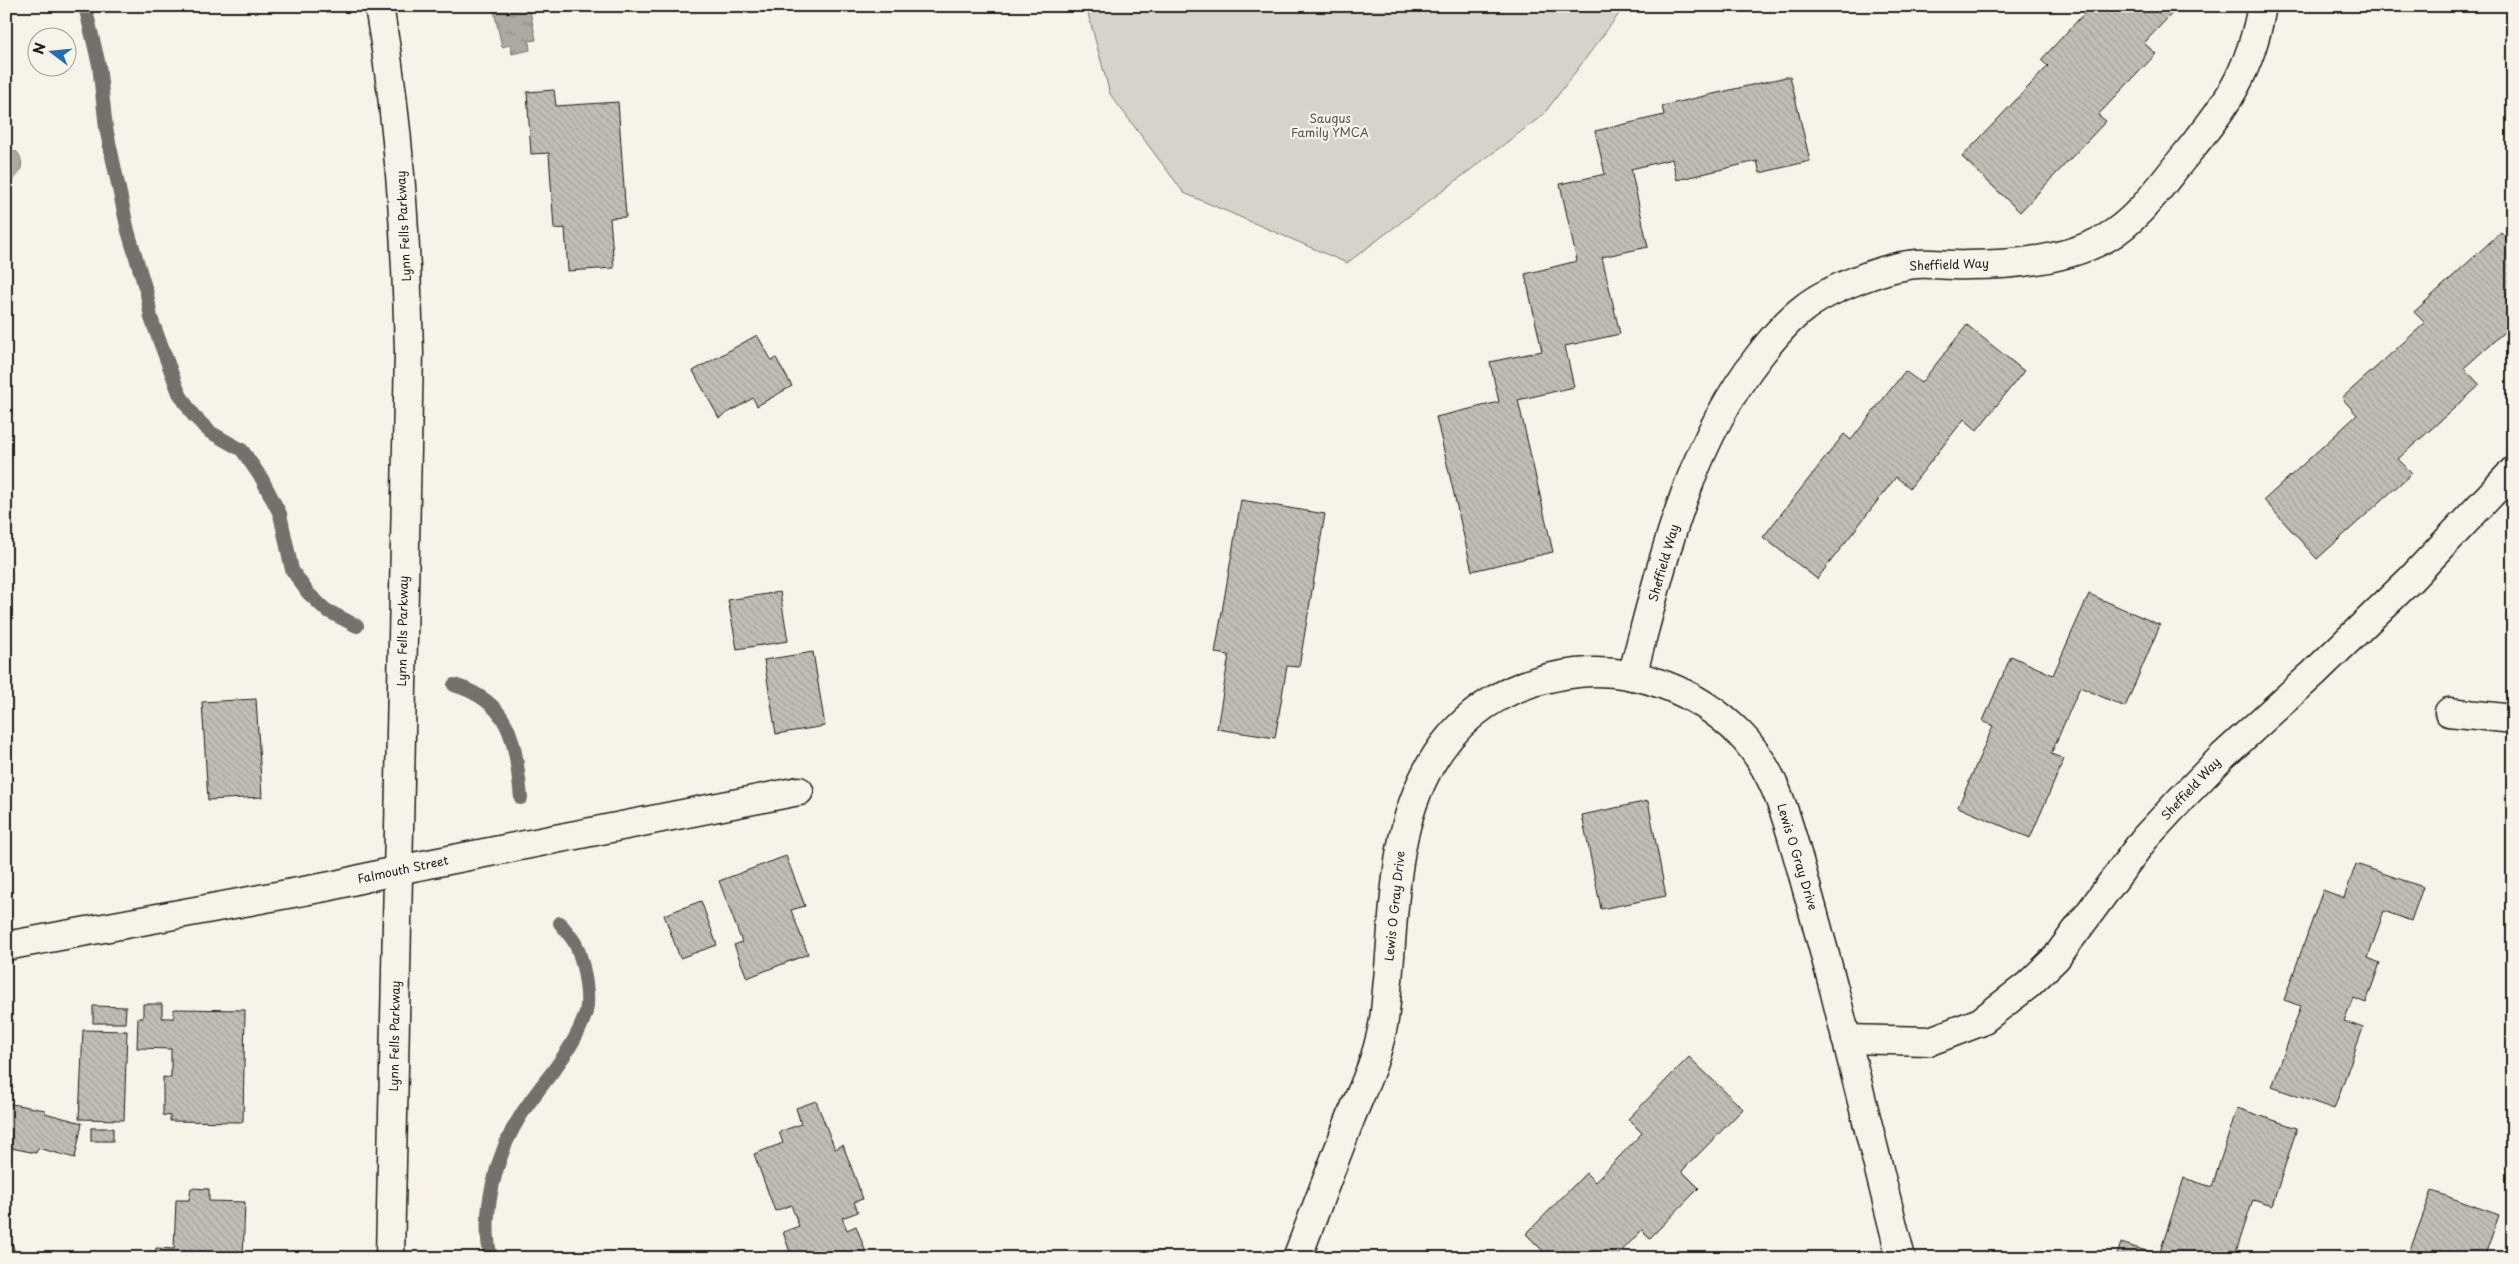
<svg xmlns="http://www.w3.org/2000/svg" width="2519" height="1264" viewBox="0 0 2519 1264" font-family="'Playpen Sans',sans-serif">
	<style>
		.green { fill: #d7d3cb; stroke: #7a7874 }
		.water { fill: url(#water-ripples); stroke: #72716c }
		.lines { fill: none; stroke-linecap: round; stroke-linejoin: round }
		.stream { stroke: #72716c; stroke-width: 14 }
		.building { fill: url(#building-back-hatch); stroke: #1c1c1c }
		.minor-casing { stroke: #1c1c1c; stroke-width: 31 }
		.major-casing { stroke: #1c1c1c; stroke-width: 31 }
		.minor { stroke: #f7f3e8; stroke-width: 28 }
		.major { stroke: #f7f3e8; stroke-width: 28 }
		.labels { text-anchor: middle; stroke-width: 4.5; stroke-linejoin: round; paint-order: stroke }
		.park-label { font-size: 12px; fill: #545351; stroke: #f7f3e8 }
		.street-label { font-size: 12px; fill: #1c1c1c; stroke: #f7f3e8 }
	</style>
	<defs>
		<pattern id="water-ripples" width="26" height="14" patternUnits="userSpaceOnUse" patternTransform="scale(1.25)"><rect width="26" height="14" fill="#aca9a2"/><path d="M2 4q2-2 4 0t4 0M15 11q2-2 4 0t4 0" fill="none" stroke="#8b8983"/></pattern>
		<pattern id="building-back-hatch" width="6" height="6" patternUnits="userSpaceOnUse" patternTransform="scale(1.25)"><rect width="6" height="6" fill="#c0beb5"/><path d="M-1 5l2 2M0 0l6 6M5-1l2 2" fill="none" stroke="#a4a39b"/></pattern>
	</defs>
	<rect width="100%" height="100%" fill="#f7f3e8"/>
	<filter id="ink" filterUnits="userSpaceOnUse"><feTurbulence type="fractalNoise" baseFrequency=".02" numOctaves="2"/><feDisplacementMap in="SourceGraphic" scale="10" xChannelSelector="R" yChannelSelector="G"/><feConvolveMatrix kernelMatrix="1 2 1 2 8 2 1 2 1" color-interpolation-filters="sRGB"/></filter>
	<g filter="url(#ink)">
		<polygon class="green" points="1086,6 1625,6 1543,115 1347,263 1184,193 1110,94"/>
		<g class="water">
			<polygon points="493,6 529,6 536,40 529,41 530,50 512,54 510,45 502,47"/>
			<path d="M6 150 17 152C27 164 19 179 6 184Z"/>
		</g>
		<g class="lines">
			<g class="stream">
				<polyline points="85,6 99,65 106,128 128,231 147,294 151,318 179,393 193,415 210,432 242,450 262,479 280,514 292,570 308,593 326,610 357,626"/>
				<path d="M454 685C514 703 515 745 521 798"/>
				<path d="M491 1258C480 1214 497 1152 521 1115 541 1083 575 1050 586 1012 590 996 583 960 576 945 572 937 565 930 560 923"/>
			</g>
		</g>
		<g class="building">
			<polygon points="2091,6 2179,6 2144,43 2156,54 2098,115 2106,121 2020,212 1962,157 2048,66 2041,60"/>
			<polygon points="1790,76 1810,161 1760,173 1757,161 1677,180 1672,159 1631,169 1648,247 1602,257 1620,334 1565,346 1574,387 1518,400 1553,552 1472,571 1436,417 1499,402 1490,362 1542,351 1525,274 1577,261 1560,184 1605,174 1595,131 1664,115 1662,106"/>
			<polygon points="554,90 556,106 618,102 626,217 610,218 614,268 568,271 565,228 554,229 549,153 531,154 527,92"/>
			<polygon points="2501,232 2513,244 2513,324 2464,368 2480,385 2398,459 2412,473 2317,559 2264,500 2357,415 2342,398 2425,323 2414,312"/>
			<polygon points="1967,325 2024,371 1977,430 1964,419 1910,488 1896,477 1817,579 1763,537 1844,434 1851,440 1905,371 1921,383"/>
			<polygon points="757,335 772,361 776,358 792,386 757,406 753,398 719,418 693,371"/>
			<polygon points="1241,500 1325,514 1299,667 1287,666 1275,738 1217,729 1229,655 1215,653"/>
			<polygon points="780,592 788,641 737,649 728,600"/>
			<polygon points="2089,594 2160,625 2125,707 2080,687 2051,754 2064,759 2030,838 1958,807 1993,726 1983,721 2011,656 2053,675"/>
			<polygon points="813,652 825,726 776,734 764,660"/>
			<polygon points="256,699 262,797 208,800 202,702"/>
			<polygon points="1648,801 1666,896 1601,909 1582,815"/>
			<polygon points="786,856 805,906 791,910 808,954 747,978 734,945 742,942 719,881"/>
			<polygon points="2356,864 2423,887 2411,921 2384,911 2368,958 2380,963 2366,1003 2353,998 2344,1021 2363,1028 2334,1109 2272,1087 2301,1006 2284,1000 2323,890 2344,898"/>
			<polygon points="701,901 717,945 680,958 664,915"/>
			<polygon points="143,1004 162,1004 162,1018 174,1018 174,1009 245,1010 243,1122 170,1121 170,1116 163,1115 163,1077 171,1078 171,1049 137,1048 138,1018 143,1018"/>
			<polygon points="93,1006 126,1007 125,1023 93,1023"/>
			<polygon points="83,1030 127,1031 124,1120 79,1119"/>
			<polygon points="1689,1057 1743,1109 1682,1171 1699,1188 1650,1238 1642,1230 1615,1258 1550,1258 1526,1234 1586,1173 1595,1182 1642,1133 1628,1119"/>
			<polygon points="816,1101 835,1149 843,1145 863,1199 854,1202 858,1212 842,1218 847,1230 856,1226 868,1258 792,1258 783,1232 799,1226 791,1205 775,1211 754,1154 783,1143 779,1132 801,1124 796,1108"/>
			<polygon points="6,1103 45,1110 45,1113 82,1123 75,1158 38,1148 36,1153 6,1147"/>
			<polygon points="2237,1108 2297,1128 2272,1206 2253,1200 2234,1258 2116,1258 2121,1243 2159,1255 2184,1178 2212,1187"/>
			<rect x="91" y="1128" width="22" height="13"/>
			<polygon points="191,1188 209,1189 209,1201 245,1202 243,1258 155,1258 156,1248 174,1249 176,1200 189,1200"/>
			<polygon points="2432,1191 2499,1215 2484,1258 2407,1258"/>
			<polygon points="12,1243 17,1258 6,1258 6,1245"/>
		</g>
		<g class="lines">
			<defs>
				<g id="minor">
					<path d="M1632 676C1662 565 1687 448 1759 356 1772 339 1787 321 1804 308 1828 289 1887 266 1917 264 1934 263 1951 266 1968 265 2013 265 2066 260 2106 238 2138 220 2161 185 2184 157 2226 106 2250 74 2262 6"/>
					<polyline points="2449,712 2513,719"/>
					<polyline points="6,946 331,886 398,870 799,791"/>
					<polyline points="1846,1039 1930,1041 1980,1022 2028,985 2056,958 2145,838 2181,799 2223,756 2314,673 2411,579 2513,471"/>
					<path d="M1297 1258C1315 1211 1333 1164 1351 1117 1363 1088 1376 1061 1382 1030 1386 1014 1386 996 1388 980 1395 907 1393 829 1431 764 1463 709 1515 680 1577 673 1636 667 1697 691 1739 733 1777 771 1789 826 1803 875 1814 915 1825 954 1835 993 1857 1081 1879 1170 1901 1258"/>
				</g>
				<path id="major" d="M379 6C399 121 406 236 409 352L390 1258"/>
			</defs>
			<use href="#minor" class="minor-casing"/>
			<use href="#major" class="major-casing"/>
			<use href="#minor" class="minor"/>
			<use href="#major" class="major"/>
		</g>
	</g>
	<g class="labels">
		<g class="park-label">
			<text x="1330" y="123">Saugus<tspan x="1330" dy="14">Family YMCA</tspan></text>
		</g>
		<g class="street-label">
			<text transform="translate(404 226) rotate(-93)" y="4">Lynn Fells Parkway</text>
			<text transform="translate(1949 265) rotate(-2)" y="4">Sheffield Way</text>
			<text transform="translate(1664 563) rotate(-74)" y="4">Sheffield Way</text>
			<text transform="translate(403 631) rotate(-89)" y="4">Lynn Fells Parkway</text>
			<text transform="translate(2191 789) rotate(-47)" y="4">Sheffield Way</text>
			<text transform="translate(1797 857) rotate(73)" y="4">Lewis O Gray Drive</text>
			<text transform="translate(403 870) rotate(-12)" y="4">Falmouth Street</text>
			<text transform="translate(1395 906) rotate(-84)" y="4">Lewis O Gray Drive</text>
			<text transform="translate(395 1036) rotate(-89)" y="4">Lynn Fells Parkway</text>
		</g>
	</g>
	<rect width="2519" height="1264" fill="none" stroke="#f7f3e8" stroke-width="25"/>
	<rect x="12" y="12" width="2494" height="1239" fill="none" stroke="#1c1c1c" stroke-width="2" filter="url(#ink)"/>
	<g transform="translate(52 52) rotate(286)"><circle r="24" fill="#f7f3e8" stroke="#9f9d96"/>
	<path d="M0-4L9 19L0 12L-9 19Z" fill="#1f6fb2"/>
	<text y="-8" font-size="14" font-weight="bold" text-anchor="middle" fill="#1c1c1c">N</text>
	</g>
</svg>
